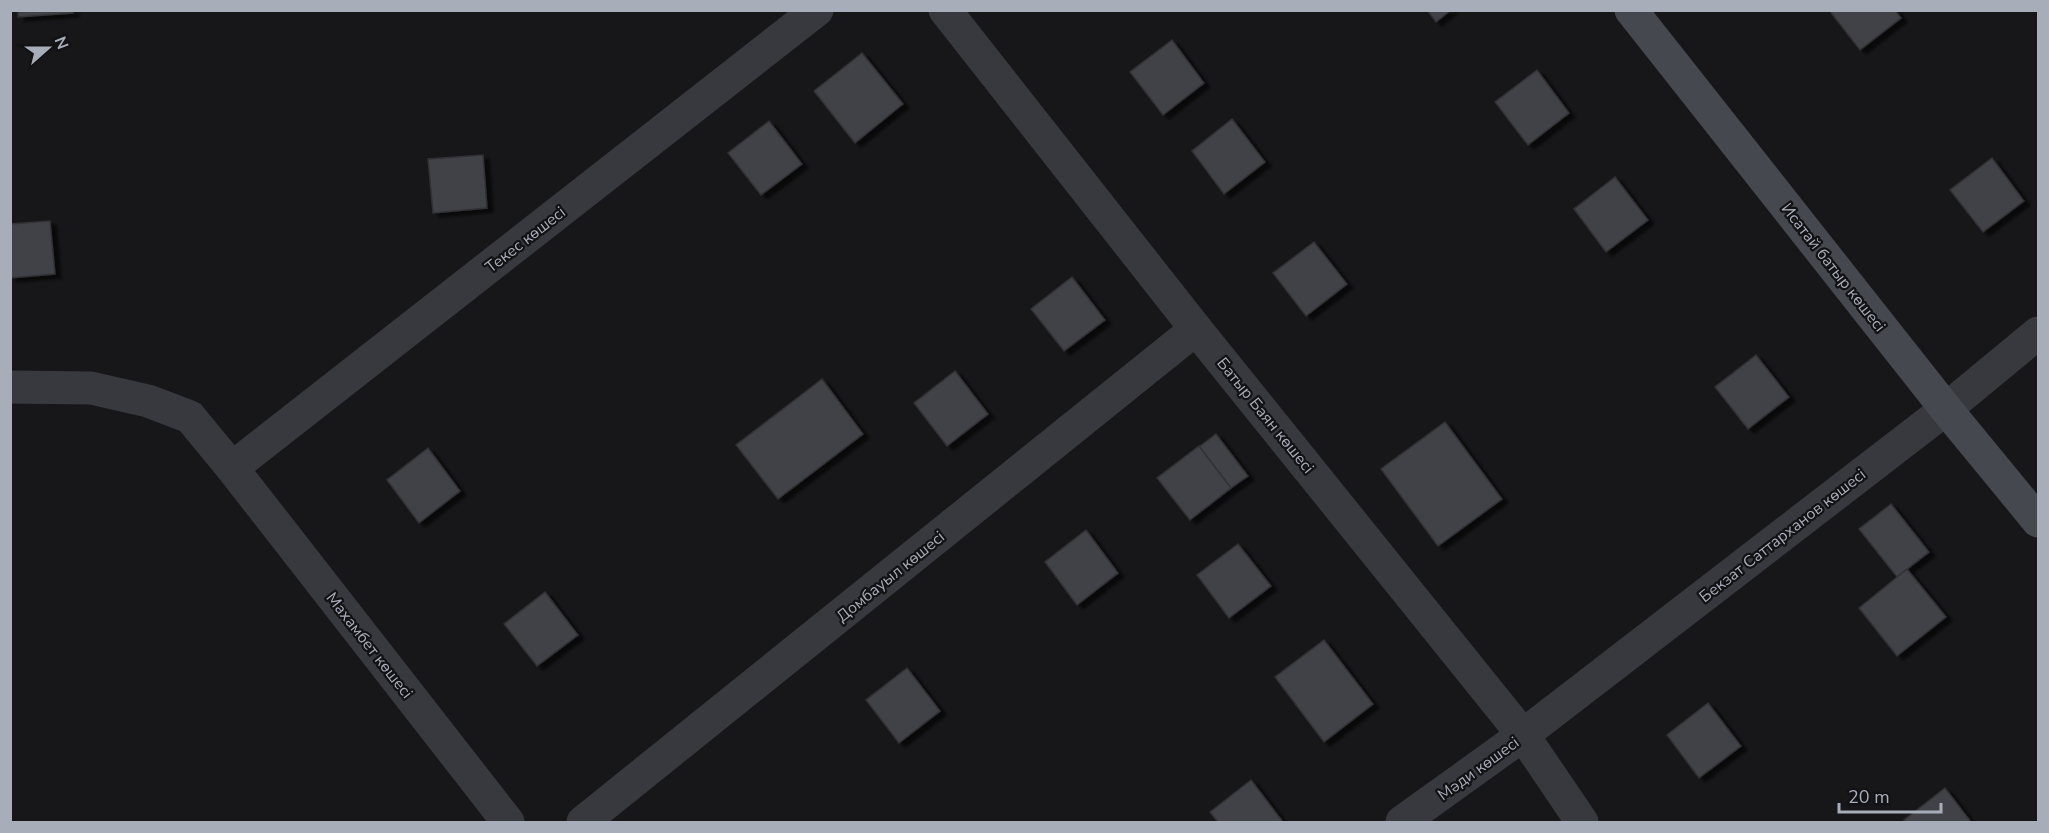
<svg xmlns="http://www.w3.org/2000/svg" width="2049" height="833" viewBox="0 0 2049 833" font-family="'Nunito Sans',sans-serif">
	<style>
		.building { fill: #414246; stroke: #313135; stroke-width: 1.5; filter: url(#shadow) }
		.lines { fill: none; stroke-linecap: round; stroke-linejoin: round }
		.street { stroke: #37393e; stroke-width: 33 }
		.secondary { stroke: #45484e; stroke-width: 33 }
		.labels { text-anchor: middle; stroke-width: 4.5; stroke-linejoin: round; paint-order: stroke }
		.street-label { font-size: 16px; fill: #a8adba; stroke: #121214 }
	</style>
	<defs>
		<filter id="shadow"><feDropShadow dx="6" dy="4" stdDeviation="1.5" flood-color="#0009"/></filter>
	</defs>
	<rect width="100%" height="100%" fill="#171719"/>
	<g class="building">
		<polygon points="18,10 73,10 73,13 18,17"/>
		<polygon points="1427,10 1451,10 1436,22"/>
		<polygon points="1829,10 1895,10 1901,18 1860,50"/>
		<polygon points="1172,40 1204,83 1163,115 1130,72"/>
		<polygon points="862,53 903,104 855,143 814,91"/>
		<polygon points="1537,70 1569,113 1528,145 1495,102"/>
		<polygon points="1232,119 1265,162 1224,194 1192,151"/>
		<polygon points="769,121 802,164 761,195 728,153"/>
		<polygon points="483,155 487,208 433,213 428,159"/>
		<polygon points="1992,158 2024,201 1983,232 1950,190"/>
		<polygon points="1615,177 1648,220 1606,252 1574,209"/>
		<polygon points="50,221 55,274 10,278 10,224"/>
		<polygon points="1314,242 1347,284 1306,316 1273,273"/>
		<polygon points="1072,277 1105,320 1064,351 1031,309"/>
		<polygon points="1756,355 1789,397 1748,429 1715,387"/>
		<polygon points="955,371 988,414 947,446 914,403"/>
		<polygon points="822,379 863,434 778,499 736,445"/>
		<polygon points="1445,422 1502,499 1438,546 1381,469"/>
		<polygon points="1216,434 1248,476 1231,488 1199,447"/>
		<polygon points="1199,446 1231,488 1190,520 1157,478"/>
		<polygon points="428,448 460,491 419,523 387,480"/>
		<polygon points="1891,504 1929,552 1897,577 1859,529"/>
		<polygon points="1086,530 1118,573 1077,605 1045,562"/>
		<polygon points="1238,544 1271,586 1229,618 1197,575"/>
		<polygon points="1907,569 1946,617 1897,656 1859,608"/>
		<polygon points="545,592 578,635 537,666 504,624"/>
		<polygon points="1324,640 1373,704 1324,742 1275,677"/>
		<polygon points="907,668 940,711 899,743 866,700"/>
		<polygon points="1708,703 1741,746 1699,778 1667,735"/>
		<polygon points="1251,780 1283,822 1218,822 1210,812"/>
		<polygon points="1945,788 1971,822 1906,822 1904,820"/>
	</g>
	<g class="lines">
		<g class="street">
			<polyline points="945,10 1196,329 1523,735 1582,822"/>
			<polyline points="10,387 91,388 148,401 190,417 232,468 508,822"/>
			<polyline points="232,468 817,10"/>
			<polyline points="583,822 1196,329"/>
			<polyline points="1402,822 1523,735 1946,409 2038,333"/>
		</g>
		<polyline class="secondary" points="1631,10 1946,409 2038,521"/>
	</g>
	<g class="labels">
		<g class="street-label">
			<text transform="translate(525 239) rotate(-38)" y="6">Текес көшесі</text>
			<text transform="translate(1834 267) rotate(52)" y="6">Исатай батыр көшесі</text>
			<text transform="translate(1266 415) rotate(51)" y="6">Батыр Баян көшесі</text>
			<text transform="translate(1782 535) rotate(-38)" y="6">Бекзат Саттарханов көшесі</text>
			<text transform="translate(890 576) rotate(-39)" y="6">Домбауыл көшесі</text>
			<text transform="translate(370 645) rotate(52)" y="6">Махамбет көшесі</text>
			<text transform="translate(1478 768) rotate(-36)" y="6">Мәди көшесі</text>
		</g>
	</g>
	<rect width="2049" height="833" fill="none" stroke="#a8adba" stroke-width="24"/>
	<g transform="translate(48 48) rotate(69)" stroke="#121214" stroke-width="4.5" paint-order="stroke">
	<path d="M0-4.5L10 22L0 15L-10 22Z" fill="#a8adba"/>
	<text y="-9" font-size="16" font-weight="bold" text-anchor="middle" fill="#a8adba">N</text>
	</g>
	<path d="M1839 803v9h102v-9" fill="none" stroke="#a8adba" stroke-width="3"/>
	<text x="1848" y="803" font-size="18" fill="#a8adba" stroke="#121214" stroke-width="4.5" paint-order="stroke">20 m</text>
</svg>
